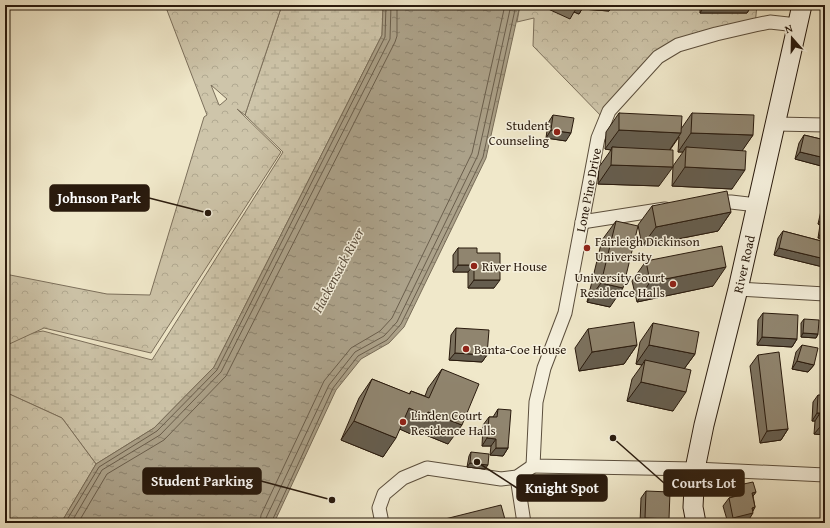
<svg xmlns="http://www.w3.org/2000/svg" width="830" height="528" viewBox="0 0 830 528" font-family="'Gentium Book Plus',serif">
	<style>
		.wetland { fill: url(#wetland-marsh); stroke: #7c705c }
		.park { fill: url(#park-crowns); stroke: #7c705c; fill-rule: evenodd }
		.water { fill: url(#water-ripples); stroke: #786c58 }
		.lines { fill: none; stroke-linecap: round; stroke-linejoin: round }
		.shore { stroke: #6a5e4c; stroke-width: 1 }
		.street-casing { stroke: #5b4e3c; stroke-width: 15 }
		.secondary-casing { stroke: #291a0d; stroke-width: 21 }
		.street { stroke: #f5f0dd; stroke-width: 13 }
		.secondary { stroke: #f5f0dd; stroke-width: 19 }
		.wall { fill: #7c725f; stroke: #291a0d }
		.shaded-wall { fill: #655d4e; stroke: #291a0d }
		.building { fill: #90856f; stroke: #291a0d }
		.poi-dot { fill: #8f2418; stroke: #f5f0dd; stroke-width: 1.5 }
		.labels { text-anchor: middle; stroke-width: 3; stroke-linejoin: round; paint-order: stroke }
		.poi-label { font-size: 13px; fill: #291a0d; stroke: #f5f0dd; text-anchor: start }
		.street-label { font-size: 13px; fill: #291a0d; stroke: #f5f0dd }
		.water-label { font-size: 14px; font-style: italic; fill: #5d503f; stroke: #f5f0dd }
		.leader { fill: none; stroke: #291a0d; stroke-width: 1.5 }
		.callout-dot { fill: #291a0d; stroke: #f5f0dd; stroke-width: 1.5 }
		.callout { fill: #291a0d; stroke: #291a0d; stroke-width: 1.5 }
		.callout-label { font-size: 14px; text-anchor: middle; font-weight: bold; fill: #fff }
	</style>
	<defs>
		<pattern id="wetland-marsh" width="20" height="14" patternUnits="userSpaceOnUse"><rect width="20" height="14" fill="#cec5aa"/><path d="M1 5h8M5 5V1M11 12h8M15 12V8" fill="none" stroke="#b1a991"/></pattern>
		<pattern id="park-crowns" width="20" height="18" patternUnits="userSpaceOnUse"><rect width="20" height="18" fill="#cec5aa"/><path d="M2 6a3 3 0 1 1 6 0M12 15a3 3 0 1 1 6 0" fill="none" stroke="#b1a991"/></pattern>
		<pattern id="water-ripples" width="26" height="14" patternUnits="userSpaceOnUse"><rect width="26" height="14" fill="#aca28a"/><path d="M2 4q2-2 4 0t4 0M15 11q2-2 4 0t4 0" fill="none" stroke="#8c836f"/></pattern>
	</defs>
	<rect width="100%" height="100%" fill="#f0e8ca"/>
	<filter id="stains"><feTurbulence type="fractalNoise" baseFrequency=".005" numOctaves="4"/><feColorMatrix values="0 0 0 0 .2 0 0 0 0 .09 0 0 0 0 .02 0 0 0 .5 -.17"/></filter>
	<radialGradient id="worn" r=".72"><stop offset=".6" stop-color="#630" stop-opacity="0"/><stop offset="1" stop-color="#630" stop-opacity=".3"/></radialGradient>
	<polygon class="wetland" points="282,5 383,5 382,35 214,367 154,428 96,464 62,418 5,392 5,338 43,331 152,360 283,152 245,115"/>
	<g class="park">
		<path d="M165 5H282L245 115 237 109 281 152 151 353 44 328 5 346V274L107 294 150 295 204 117 207 115ZM211 85 227 99 220 105H219Z"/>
		<polygon points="520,5 757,5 755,25 678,45 605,120 533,46 534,18 517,22"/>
		<polygon points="5,392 62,418 96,464 61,523 5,523"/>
	</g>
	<polygon class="water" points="383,5 520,5 486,158 404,327 389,343 361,359 336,390 274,523 61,523 96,464 154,428 214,367 382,35"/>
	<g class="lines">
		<g class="shore">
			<polyline points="65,523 99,467 157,431 217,370 385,37 386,5"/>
			<polyline points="71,523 102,470 160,435 221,372 390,39 391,5"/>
			<polyline points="78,523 107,474 164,440 226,376 395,42 397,36 397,5"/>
			<polyline points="260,523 261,515 324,381 351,348 380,331 392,318 472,153 505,5"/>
			<polyline points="266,523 266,518 329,385 355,352 384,336 397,322 478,155 511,5"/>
			<polyline points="271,523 333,388 358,356 387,340 401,324 483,157 516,5"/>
		</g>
		<defs>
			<g id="street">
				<polyline points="797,25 770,22 755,25 716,34 678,45 658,57 609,111 598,138 565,313 544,368 536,402 533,466 695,469 825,475"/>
				<polyline points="776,124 825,125"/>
				<polyline points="712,202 731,202 757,205"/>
				<polyline points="582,222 665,209"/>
				<polyline points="738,289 825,294"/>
				<polyline points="517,477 524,523"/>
				<polyline points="382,523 379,508 384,494 403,478 427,468 501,479 517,477 533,466"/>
			</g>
			<g id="secondary">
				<path id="s1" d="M696 523 693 507 695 469 704 425 738 289 802 5"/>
			</g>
		</defs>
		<use href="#street" class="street-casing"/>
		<use href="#secondary" class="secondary-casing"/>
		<use href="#street" class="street"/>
		<use href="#secondary" class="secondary"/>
	</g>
	<g class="wall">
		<polygon points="547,5 752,5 747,13 700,13 700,5 614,5 609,11 582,9 579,14 574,12 570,19 546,8"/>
		<polygon points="825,44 825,55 821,50"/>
		<polygon points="619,113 681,129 692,113 753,135 742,150 732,189 672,186 673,166 683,152 678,152 679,137 670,150 659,186 598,184 599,167 611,150 605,149 606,132"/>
		<polygon points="553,115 566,141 546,138 548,123"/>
		<polygon points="804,135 825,140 825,167 795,159 799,143"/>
		<polygon points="825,193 825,239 818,238 820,225 818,224"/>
		<polygon points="652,206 731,212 718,231 642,246 638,225"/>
		<polygon points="616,221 610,307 587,302 602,240"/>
		<polygon points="783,231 825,242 825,265 823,267 774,255 778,238"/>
		<polygon points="458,248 477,253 494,288 468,288 468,272 453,272 453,255"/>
		<polygon points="646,261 713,286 637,302 632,281"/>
		<polygon points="763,313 797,339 792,347 757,345 758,320"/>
		<polygon points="804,319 818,334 816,338 801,337 801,323"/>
		<polygon points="653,323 695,354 684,369 673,411 627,401 632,379 642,365 636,364 640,342"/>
		<polygon points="456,328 487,355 482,362 449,360 451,335"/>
		<polygon points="588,329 637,345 624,364 579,371 575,348"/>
		<polygon points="825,330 825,365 824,365 824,331"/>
		<polygon points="802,345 814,365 808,372 792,369 796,352"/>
		<polygon points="758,355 788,429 781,440 760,443 750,366"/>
		<polygon points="442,369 448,444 416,431 413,435 400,429 383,457 341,440 359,398 372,379 409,394 411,391 425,396 428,388"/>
		<polygon points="818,395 825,435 814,434 815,421 812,421 813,402"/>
		<polygon points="498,409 508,448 503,456 490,455 491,446 482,446 483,425 489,417 493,417"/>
		<polygon points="471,452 485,469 467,467 469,456"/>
		<polygon points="739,485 756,492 753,496 755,507 748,521 738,523 728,523 723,506 729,498 734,496 733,493"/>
		<polygon points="646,491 669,519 666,523 640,523 641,498"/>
		<polygon points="825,512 825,523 822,523 821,518"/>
	</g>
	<g class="shaded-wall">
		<polygon points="579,5 700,5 614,5 609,11 582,9 579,14 574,12"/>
		<polygon points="705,5 752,5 747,13 700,13"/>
		<polygon points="551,130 571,133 566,141 546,138"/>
		<polygon points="619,130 681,133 668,152 612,147 611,150 605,149"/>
		<polygon points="691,133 753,135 740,154 686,147 683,152 678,152"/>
		<polygon points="800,152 825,158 825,167 795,159"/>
		<polygon points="611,165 673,167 659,186 598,184"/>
		<polygon points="685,167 745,170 732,189 672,186"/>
		<polygon points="731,212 718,231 642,246 656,227"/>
		<polygon points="823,217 825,217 825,218 820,225 818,224"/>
		<polygon points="823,230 825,230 825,239 818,238"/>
		<polygon points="779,248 825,259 825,265 823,267 774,255"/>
		<polygon points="458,265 474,265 468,272 453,272"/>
		<polygon points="726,267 713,286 637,302 650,282"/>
		<polygon points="474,280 500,280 494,288 468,288"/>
		<polygon points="601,283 623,288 610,307 587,302"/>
		<polygon points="803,333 818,334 816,338 801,337"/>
		<polygon points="762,337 797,339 792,347 757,345"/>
		<polygon points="637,345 624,364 579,371 592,352"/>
		<polygon points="649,345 695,354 681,373 645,360 642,365 636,364"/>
		<polygon points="455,353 487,355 482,362 449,360"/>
		<polygon points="797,361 814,365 808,372 792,369"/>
		<polygon points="641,382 686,392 673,411 627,401"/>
		<polygon points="409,408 428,412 462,425 448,444 416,431 413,435 395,427"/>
		<polygon points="817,413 820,413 815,421 812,421"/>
		<polygon points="354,421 396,438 383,457 341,440"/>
		<polygon points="820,427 825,427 825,435 814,434"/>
		<polygon points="788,429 781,440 760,443 767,431"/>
		<polygon points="487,438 496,439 491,446 482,446"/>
		<polygon points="496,448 508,448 503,456 490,455"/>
		<polygon points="470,463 488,465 485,469 467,467"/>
		<polygon points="756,492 751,499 752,493"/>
		<polygon points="755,507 751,514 753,513 748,521 738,523 730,523 733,518 752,508"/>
		<polygon points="645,518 669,519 666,523 642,523"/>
	</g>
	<g class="building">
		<polygon points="619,113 682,116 681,133 619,130"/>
		<polygon points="692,113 754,115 753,135 691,133"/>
		<polygon points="553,115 574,118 571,133 551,130"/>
		<polygon points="804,135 825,140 825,158 800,152"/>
		<polygon points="612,147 673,150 673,167 611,165"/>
		<polygon points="686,147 746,151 745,170 685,167"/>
		<polygon points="727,191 731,212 656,227 652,206"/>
		<polygon points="825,209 825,217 823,217"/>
		<polygon points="825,220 825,230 823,230"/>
		<polygon points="616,221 638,226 623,288 601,283"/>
		<polygon points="783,231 825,242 825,259 779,248"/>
		<polygon points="722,246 726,267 650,282 646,261"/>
		<polygon points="458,248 477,248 477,253 500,253 500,280 474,280 474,265 458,265"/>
		<polygon points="763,313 798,315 797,339 762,337"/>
		<polygon points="804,319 819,320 818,334 803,333"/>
		<polygon points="634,322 637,345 592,352 588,329"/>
		<polygon points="653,323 699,332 695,354 649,345"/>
		<polygon points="456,328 489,330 487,355 455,353"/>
		<polygon points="802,345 818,348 814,365 797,361"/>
		<polygon points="779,352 788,429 767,431 758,355"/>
		<polygon points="645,360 691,370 686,392 641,382"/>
		<polygon points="442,369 479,384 462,425 428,412 426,416 409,408 396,438 354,421 372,379 410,394 411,391 429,398"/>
		<polygon points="818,395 825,395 825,427 820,427 820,413 817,413"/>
		<polygon points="498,409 511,410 508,448 496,448 496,439 487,438 489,417 497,417"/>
		<polygon points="471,452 489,454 488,465 470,463"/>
		<polygon points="753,482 756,492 752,493 755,507 752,508 753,513 733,518 729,498 741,495 739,485"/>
		<polygon points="646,491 670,492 669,519 645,518"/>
		<polygon points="501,505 506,523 429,523"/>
		<polygon points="798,519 799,523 788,523 788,522"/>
	</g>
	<g class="poi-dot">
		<circle cx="557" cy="132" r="4"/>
		<circle cx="587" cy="248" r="4"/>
		<circle cx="474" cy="266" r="4"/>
		<circle cx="673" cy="284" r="4"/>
		<circle cx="466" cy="349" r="4"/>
		<circle cx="403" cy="422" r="4"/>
	</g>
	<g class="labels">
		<g class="poi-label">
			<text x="549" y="130" text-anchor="end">Student<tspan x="549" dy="15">Counseling</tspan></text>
			<text x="595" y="246">Fairleigh Dickinson<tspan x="595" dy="15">University</tspan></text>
			<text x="482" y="271">River House</text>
			<text x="665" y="282" text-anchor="end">University Court<tspan x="665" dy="15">Residence Halls</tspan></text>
			<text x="474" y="354">Banta-Coe House</text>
			<text x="411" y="420">Linden Court<tspan x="411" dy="15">Residence Halls</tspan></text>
		</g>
		<g class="street-label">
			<text transform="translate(588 190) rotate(-79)" y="5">Lone Pine Drive</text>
			<text dy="5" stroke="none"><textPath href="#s1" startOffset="265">River Road</textPath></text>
		</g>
		<g class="water-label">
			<text transform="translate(338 270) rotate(-62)" y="5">Hackensack River</text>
		</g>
	</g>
	<path class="leader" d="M208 213L149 198M332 500L261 481M613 438L664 483M477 462L517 488"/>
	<g class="callout-dot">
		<circle cx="208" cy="213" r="4"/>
		<circle cx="332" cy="500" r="4"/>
		<circle cx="613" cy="438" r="4"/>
		<circle cx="477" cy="462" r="4"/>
	</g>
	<g class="callout">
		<rect x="50" y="185" width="99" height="26" rx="4"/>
		<rect x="143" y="468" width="118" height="26" rx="4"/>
		<rect x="664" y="470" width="80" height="26" rx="4"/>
		<rect x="517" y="475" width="90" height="26" rx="4"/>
	</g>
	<g class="callout-label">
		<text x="99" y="203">Johnson Park</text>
		<text x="202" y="486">Student Parking</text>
		<text x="704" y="488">Courts Lot</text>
		<text x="562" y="493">Knight Spot</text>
	</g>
	<rect width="830" height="528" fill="none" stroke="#f0e8ca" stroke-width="20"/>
	<rect x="6" y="6" width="818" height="516" fill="none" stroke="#291a0d" stroke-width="2"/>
	<rect x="10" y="10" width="810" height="508" fill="none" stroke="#291a0d"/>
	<g transform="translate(792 38) rotate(340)" stroke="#f5f0dd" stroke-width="3" paint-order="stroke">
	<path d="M0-3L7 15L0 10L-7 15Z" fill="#291a0d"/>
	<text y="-6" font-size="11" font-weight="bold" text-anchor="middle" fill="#291a0d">N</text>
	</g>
	<rect width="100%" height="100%" filter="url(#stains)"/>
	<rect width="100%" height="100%" fill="url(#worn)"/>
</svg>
